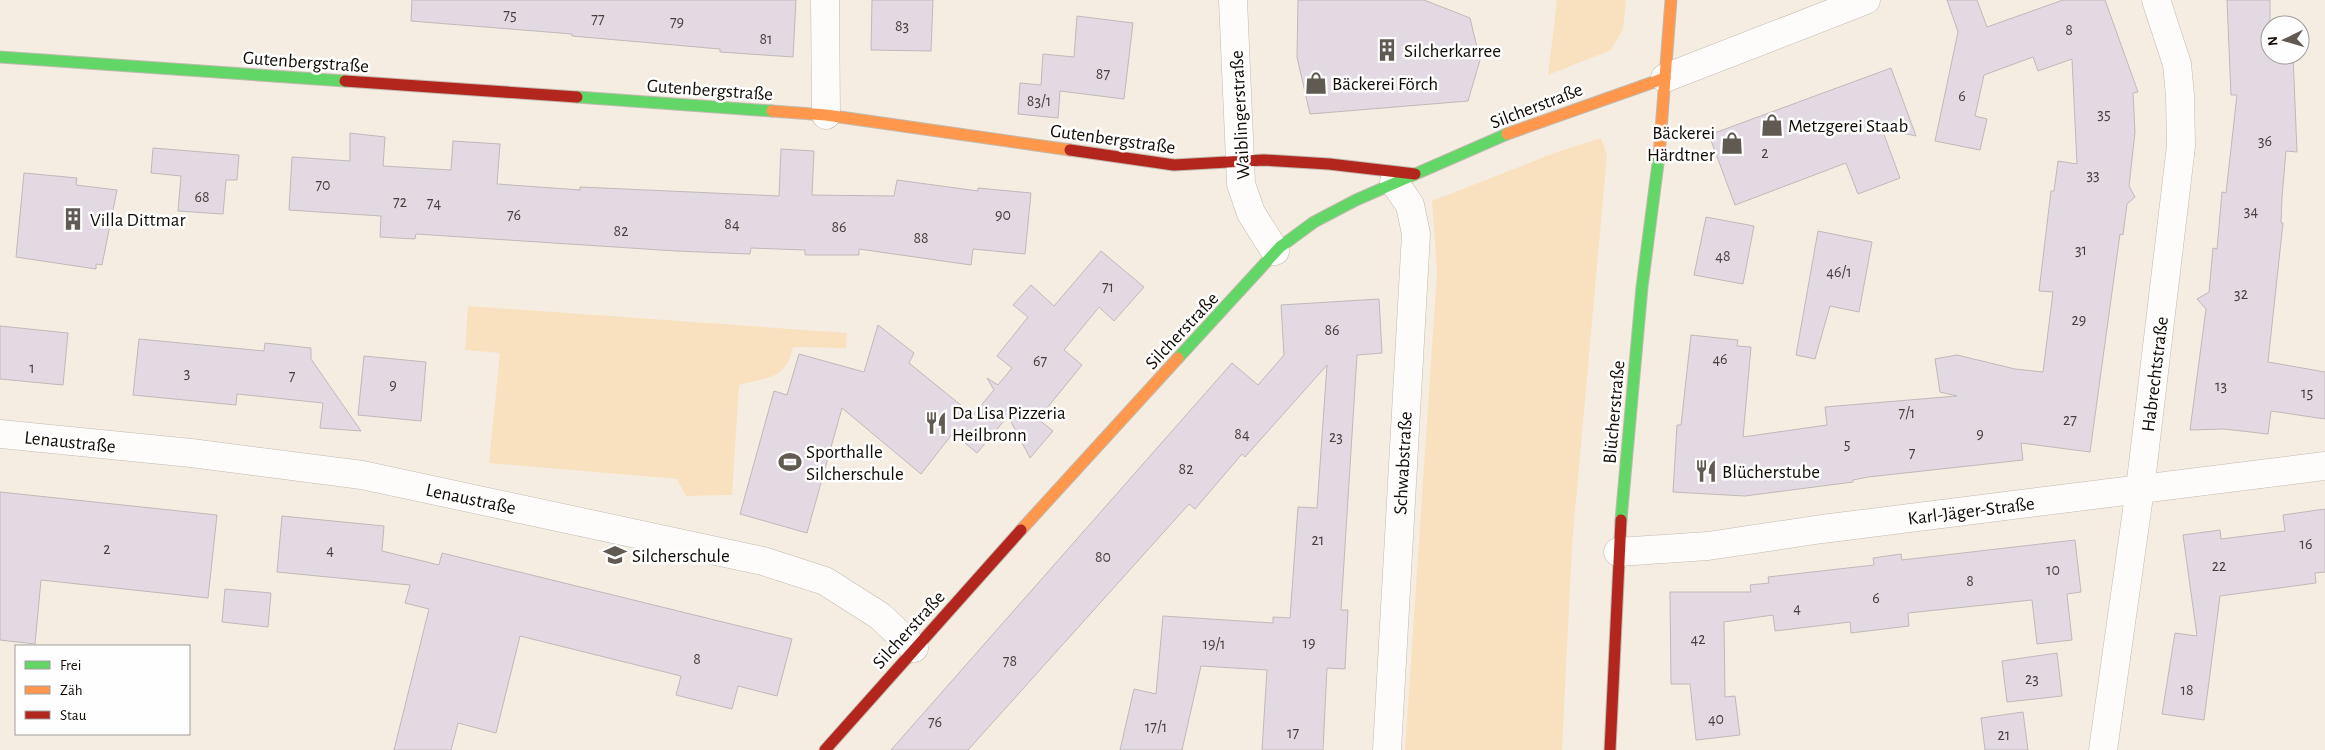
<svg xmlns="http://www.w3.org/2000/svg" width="2325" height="750" viewBox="0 0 2325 750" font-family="'Alegreya Sans',sans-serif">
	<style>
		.green { fill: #f9e1bf }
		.building { fill: #e3d9e3; stroke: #bfb9b9 }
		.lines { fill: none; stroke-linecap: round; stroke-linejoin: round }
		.street-casing { stroke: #c1bab0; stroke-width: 29 }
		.fast-casing { stroke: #c1bab0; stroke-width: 13 }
		.slow-casing { stroke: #c1bab0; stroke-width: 13 }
		.jam-casing { stroke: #c1bab0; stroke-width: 13 }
		.street { stroke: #fefcfb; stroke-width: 28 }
		.fast { stroke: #63d668; stroke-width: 11 }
		.slow { stroke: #ff974d; stroke-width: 11 }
		.jam { stroke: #b3261e; stroke-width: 11 }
		.labels { text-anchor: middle; stroke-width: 5; stroke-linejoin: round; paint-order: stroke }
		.number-label { font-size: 16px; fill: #463e3c }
		.poi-label { font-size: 19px; fill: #110b04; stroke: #fefefe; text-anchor: start }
		.street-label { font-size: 19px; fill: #110b04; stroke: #fefefe }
	</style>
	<rect width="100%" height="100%" fill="#f5ede2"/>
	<g class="green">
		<polygon points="1557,0 1626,0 1623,29 1611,50 1548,75"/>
		<polygon points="1601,138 1607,155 1572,545 1562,750 1405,750 1437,272 1432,201 1557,152"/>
		<path d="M468 306 847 333 846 348 793 347C786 380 768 377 739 385L732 495 686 496 677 479 489 463 500 353 465 350Z"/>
	</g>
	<g class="building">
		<polygon points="412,0 796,0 793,57 720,52 720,49 572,36 572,34 411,21"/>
		<polygon points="872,0 933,0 931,51 871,50"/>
		<polygon points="1298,0 1424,0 1470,18 1480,60 1468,101 1310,114 1297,57"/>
		<polygon points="1947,0 1977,0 1987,27 2063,0 2105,0 2138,92 2133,93 2135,132 2129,186 2135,197 2127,204 2123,235 2120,234 2090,452 2021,443 2023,460 1868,477 1853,480 1853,482 1745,496 1673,492 1677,425 1681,425 1691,335 1738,340 1737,346 1751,347 1743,437 1827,425 1825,407 1957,396 1940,392 1935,359 1957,355 2015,369 2043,372 2053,292 2039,291 2051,191 2054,191 2058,161 2077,164 2072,59 2038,71 2033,57 1984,75 1975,116 1987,119 1980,150 1935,141 1958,32"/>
		<polygon points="2227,0 2270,0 2270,55 2293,55 2297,152 2286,151 2282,197 2281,223 2283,223 2268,362 2325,372 2325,419 2271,411 2268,434 2224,429 2190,430 2206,309 2197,299 2209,292 2213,248 2217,249 2222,192 2226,193 2237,95 2231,95"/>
		<polygon points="1077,16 1133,23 1124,99 1060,91 1058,118 1018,114 1020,83 1041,85 1043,54 1074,57"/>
		<polygon points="1891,68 1916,136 1882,129 1900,178 1858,194 1846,163 1735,205 1709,135"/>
		<polygon points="350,133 385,137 383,166 451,170 453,141 500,144 497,184 580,190 580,187 779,196 781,149 814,151 812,195 894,196 897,180 978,191 978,188 1031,193 1025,254 973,249 971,265 859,249 859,255 805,255 805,250 751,248 750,254 676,251 416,234 415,239 380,237 381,216 289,210 292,157 350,161"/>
		<polygon points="153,148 239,155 237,180 226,180 223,214 178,211 181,176 151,173"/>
		<polygon points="24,173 77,178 76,185 117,190 102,265 96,264 96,269 16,257"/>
		<polygon points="1706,217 1754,226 1743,284 1694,275"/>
		<polygon points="1818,231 1872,242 1859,312 1830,306 1815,359 1796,355"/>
		<polygon points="1101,251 1144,287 1114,321 1099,307 1064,350 1082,365 1038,419 1053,431 1030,458 1008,416 977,453 953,433 921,474 842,408 807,533 740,514 774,391 787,395 799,354 864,372 878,325 914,353 909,363 973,415 994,390 987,378 998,385 1012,368 997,356 1028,317 1013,305 1031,285 1054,306"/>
		<polygon points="1379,299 1382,353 1357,355 1341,610 1348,610 1345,669 1327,668 1323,750 1262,750 1267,670 1201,666 1182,750 1120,750 1134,689 1156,694 1163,616 1273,623 1273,617 1290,618 1298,507 1317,508 1327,365 1245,457 1242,454 1195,509 1189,504 968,750 891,750 1232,363 1258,385 1284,355 1281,305"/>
		<polygon points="0,326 68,333 63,385 0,379"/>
		<polygon points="139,339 264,351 265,343 311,348 311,359 361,431 320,428 323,403 237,394 236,405 133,395"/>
		<polygon points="364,356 426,362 421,421 358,415"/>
		<polygon points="0,492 217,515 208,598 41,580 35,644 0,640"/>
		<polygon points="2325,509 2325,572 2315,573 2316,583 2220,596 2204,720 2162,714 2175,633 2197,636 2183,535 2220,530 2221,539 2285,531 2283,515"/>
		<polygon points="282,516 384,526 382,551 439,565 442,553 792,639 777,696 738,686 732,709 676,695 681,676 520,636 496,733 458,723 451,750 394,750 429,609 405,603 410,585 277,572"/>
		<polygon points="2075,540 2081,592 2067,594 2072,640 2037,644 2032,600 1908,613 1909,626 1851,633 1850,622 1775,631 1773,615 1724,622 1725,697 1735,696 1740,735 1696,740 1690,684 1671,684 1670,592 1751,592 1750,585 1769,583 1768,577 1874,565 1873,558 1901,554 1902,560"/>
		<polygon points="225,589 271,593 268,627 222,622"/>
		<polygon points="2057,653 2062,696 2007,702 2002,661"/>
		<polygon points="2023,712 2028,750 1985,750 1981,718"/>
	</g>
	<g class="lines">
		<defs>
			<g id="street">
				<polyline points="825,0 826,115"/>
				<polyline points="1233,0 1241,184 1251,213 1275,251"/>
				<polyline points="1665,78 1866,0"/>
				<polyline points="0,434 191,453 362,475 763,561 825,581 880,616 914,648"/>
				<polyline points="1618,552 1708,546 1822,529 2325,466"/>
				<polyline points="1387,750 1416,234 1410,205 1394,182"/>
				<polyline points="2103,750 2140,489 2181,146 2180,95 2177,64 2156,0"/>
			</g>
			<g id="fast">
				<polyline points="0,57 345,81"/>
				<polyline points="577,97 772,111"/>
				<polyline points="1178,358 1280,247 1314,222 1356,200 1507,134"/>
				<polyline points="1621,520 1642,287 1659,156"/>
			</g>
			<g id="slow">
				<polyline points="772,111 826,115 1070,150"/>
				<polyline points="1507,134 1665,78"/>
				<polyline points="1659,156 1671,0"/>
				<polyline points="1021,530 1178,358"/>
			</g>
			<g id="jam">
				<polyline points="345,81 577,97"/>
				<polyline points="1070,150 1174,165 1264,160 1329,164 1415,174"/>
				<polyline points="825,750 1021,530"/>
				<polyline points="1610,750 1621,520"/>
			</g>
		</defs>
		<use href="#street" class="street-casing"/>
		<use href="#fast" class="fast-casing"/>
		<use href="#slow" class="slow-casing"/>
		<use href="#jam" class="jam-casing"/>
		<use href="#street" class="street"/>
		<use href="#fast" class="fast"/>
		<use href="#slow" class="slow"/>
		<use href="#jam" class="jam"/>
	</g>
	<defs>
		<symbol id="building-bare" viewBox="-9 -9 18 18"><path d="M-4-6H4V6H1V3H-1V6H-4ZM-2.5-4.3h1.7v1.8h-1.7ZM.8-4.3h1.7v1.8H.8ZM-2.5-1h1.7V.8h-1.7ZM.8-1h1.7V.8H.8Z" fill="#615a52" stroke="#fefefe" stroke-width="2.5" paint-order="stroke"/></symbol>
		<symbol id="shop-bare" viewBox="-9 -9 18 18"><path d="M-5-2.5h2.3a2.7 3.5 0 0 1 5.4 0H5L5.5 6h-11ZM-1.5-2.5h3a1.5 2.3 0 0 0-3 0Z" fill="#615a52" stroke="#fefefe" stroke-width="2.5" paint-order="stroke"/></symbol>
		<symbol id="restaurant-bare" viewBox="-9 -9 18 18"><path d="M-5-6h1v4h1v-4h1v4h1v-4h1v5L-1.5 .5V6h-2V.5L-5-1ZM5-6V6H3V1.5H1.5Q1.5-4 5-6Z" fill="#615a52" stroke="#fefefe" stroke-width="2.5" paint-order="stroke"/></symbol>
		<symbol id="stadium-bare" viewBox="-9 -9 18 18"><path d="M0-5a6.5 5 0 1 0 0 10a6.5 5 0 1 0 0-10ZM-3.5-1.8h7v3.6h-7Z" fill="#615a52" stroke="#fefefe" stroke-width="2.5" paint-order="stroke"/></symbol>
		<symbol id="school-bare" viewBox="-9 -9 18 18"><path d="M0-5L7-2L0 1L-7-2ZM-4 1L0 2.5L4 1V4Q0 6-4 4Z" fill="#615a52" stroke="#fefefe" stroke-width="2.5" paint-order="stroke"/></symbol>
	</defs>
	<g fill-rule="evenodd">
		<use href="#building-bare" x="1371" y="34" width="32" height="32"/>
		<use href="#shop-bare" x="1300" y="67" width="32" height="32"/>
		<use href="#shop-bare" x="1756" y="109" width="32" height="32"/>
		<use href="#shop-bare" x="1716" y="127" width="32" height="32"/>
		<use href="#building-bare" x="57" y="203" width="32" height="32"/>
		<use href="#restaurant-bare" x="920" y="407" width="32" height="32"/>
		<use href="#stadium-bare" x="774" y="446" width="32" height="32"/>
		<use href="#restaurant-bare" x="1690" y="455" width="32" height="32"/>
		<use href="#school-bare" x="599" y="539" width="32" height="32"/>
	</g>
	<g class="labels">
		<g class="number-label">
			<text x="510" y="20">75</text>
			<text x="598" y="24">77</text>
			<text x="677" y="27">79</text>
			<text x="902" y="31">83</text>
			<text x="2069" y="35">8</text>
			<text x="766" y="44">81</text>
			<text x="1103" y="79">87</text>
			<text x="1962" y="101">6</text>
			<text x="1039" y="106">83/1</text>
			<text x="2104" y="119">35</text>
			<text x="2265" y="146">36</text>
			<text x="1765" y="158">2</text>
			<text x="2093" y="180">33</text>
			<text x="323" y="190">70</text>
			<text x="202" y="202">68</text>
			<text x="400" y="207">72</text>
			<text x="434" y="208">74</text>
			<text x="2251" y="216">34</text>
			<text x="514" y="220">76</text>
			<text x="1003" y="220">90</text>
			<text x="732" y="229">84</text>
			<text x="839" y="232">86</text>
			<text x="621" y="236">82</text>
			<text x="921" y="243">88</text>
			<text x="2081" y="255">31</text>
			<text x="1723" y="261">48</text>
			<text x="1839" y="277">46/1</text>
			<text x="1108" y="292">71</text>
			<text x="2241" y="299">32</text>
			<text x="2079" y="325">29</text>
			<text x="1332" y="335">86</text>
			<text x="1720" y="364">46</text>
			<text x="1040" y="366">67</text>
			<text x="32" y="373">1</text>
			<text x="187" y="378">3</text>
			<text x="292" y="381">7</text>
			<text x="393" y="390">9</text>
			<text x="2221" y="391">13</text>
			<text x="2307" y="398">15</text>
			<text x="1907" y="418">7/1</text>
			<text x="2070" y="425">27</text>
			<text x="1242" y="439">84</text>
			<text x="1980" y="439">9</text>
			<text x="1336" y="442">23</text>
			<text x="1847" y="449">5</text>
			<text x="1912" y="458">7</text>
			<text x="1186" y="474">82</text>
			<text x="1318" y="545">21</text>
			<text x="2306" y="549">16</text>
			<text x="107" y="554">2</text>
			<text x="330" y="555">4</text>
			<text x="1103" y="562">80</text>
			<text x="2219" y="571">22</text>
			<text x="2053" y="575">10</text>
			<text x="1970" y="586">8</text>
			<text x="1876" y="603">6</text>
			<text x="1797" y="613">4</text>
			<text x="1698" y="644">42</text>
			<text x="1309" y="648">19</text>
			<text x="1214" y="649">19/1</text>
			<text x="697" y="664">8</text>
			<text x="1010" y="666">78</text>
			<text x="2032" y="684">23</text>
			<text x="2187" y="695">18</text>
			<text x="1716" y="724">40</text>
			<text x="935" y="727">76</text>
			<text x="1156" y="732">17/1</text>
			<text x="1293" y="738">17</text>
			<text x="2004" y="740">21</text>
		</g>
		<g class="poi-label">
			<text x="1404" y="57">Silcherkarree</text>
			<text x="1332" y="90">Bäckerei Förch</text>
			<text x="1788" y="132">Metzgerei Staab</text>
			<text x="1715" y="139" text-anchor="end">Bäckerei<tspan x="1715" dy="22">Härdtner</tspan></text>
			<text x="90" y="226">Villa Dittmar</text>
			<text x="952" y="419">Da Lisa Pizzeria<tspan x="952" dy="22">Heilbronn</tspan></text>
			<text x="806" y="458">Sporthalle<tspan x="806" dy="22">Silcherschule</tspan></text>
			<text x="1722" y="478">Blücherstube</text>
			<text x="632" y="562">Silcherschule</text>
		</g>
		<g class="street-label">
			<text transform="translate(306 61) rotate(4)" y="7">Gutenbergstraße</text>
			<text transform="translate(710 89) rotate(4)" y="7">Gutenbergstraße</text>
			<text transform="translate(1536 105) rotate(-21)" y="7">Silcherstraße</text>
			<text transform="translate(1239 115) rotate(-93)" y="7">Waiblingerstraße</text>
			<text transform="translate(1113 138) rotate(8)" y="7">Gutenbergstraße</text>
			<text transform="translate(1181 330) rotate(-47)" y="7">Silcherstraße</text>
			<text transform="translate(2154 374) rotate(-83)" y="7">Habrechtstraße</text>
			<text transform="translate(1613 412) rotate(-85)" y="7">Blücherstraße</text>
			<text transform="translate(70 441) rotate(6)" y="7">Lenaustraße</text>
			<text transform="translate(1402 463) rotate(-87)" y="7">Schwabstraße</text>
			<text transform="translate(471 498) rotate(12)" y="7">Lenaustraße</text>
			<text transform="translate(1971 510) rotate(-7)" y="7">Karl-Jäger-Straße</text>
			<text transform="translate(908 629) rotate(-48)" y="7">Silcherstraße</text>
		</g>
	</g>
	<rect x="15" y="645" width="175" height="90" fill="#fefefe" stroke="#9f9d9a"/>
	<rect x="25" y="661" width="25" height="8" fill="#63d668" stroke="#9f9d9a"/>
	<text x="60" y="670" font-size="15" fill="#110b04">Frei</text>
	<rect x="25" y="686" width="25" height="8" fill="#ff974d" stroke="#9f9d9a"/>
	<text x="60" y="695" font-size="15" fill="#110b04">Zäh</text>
	<rect x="25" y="711" width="25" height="8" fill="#b3261e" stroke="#9f9d9a"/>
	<text x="60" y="720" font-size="15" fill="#110b04">Stau</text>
	<g transform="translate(2285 40) rotate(265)"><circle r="24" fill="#fefefe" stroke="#9f9d9a"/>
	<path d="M0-4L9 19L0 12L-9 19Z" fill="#615a52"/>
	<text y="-8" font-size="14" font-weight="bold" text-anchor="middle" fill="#110b04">N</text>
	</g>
</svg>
